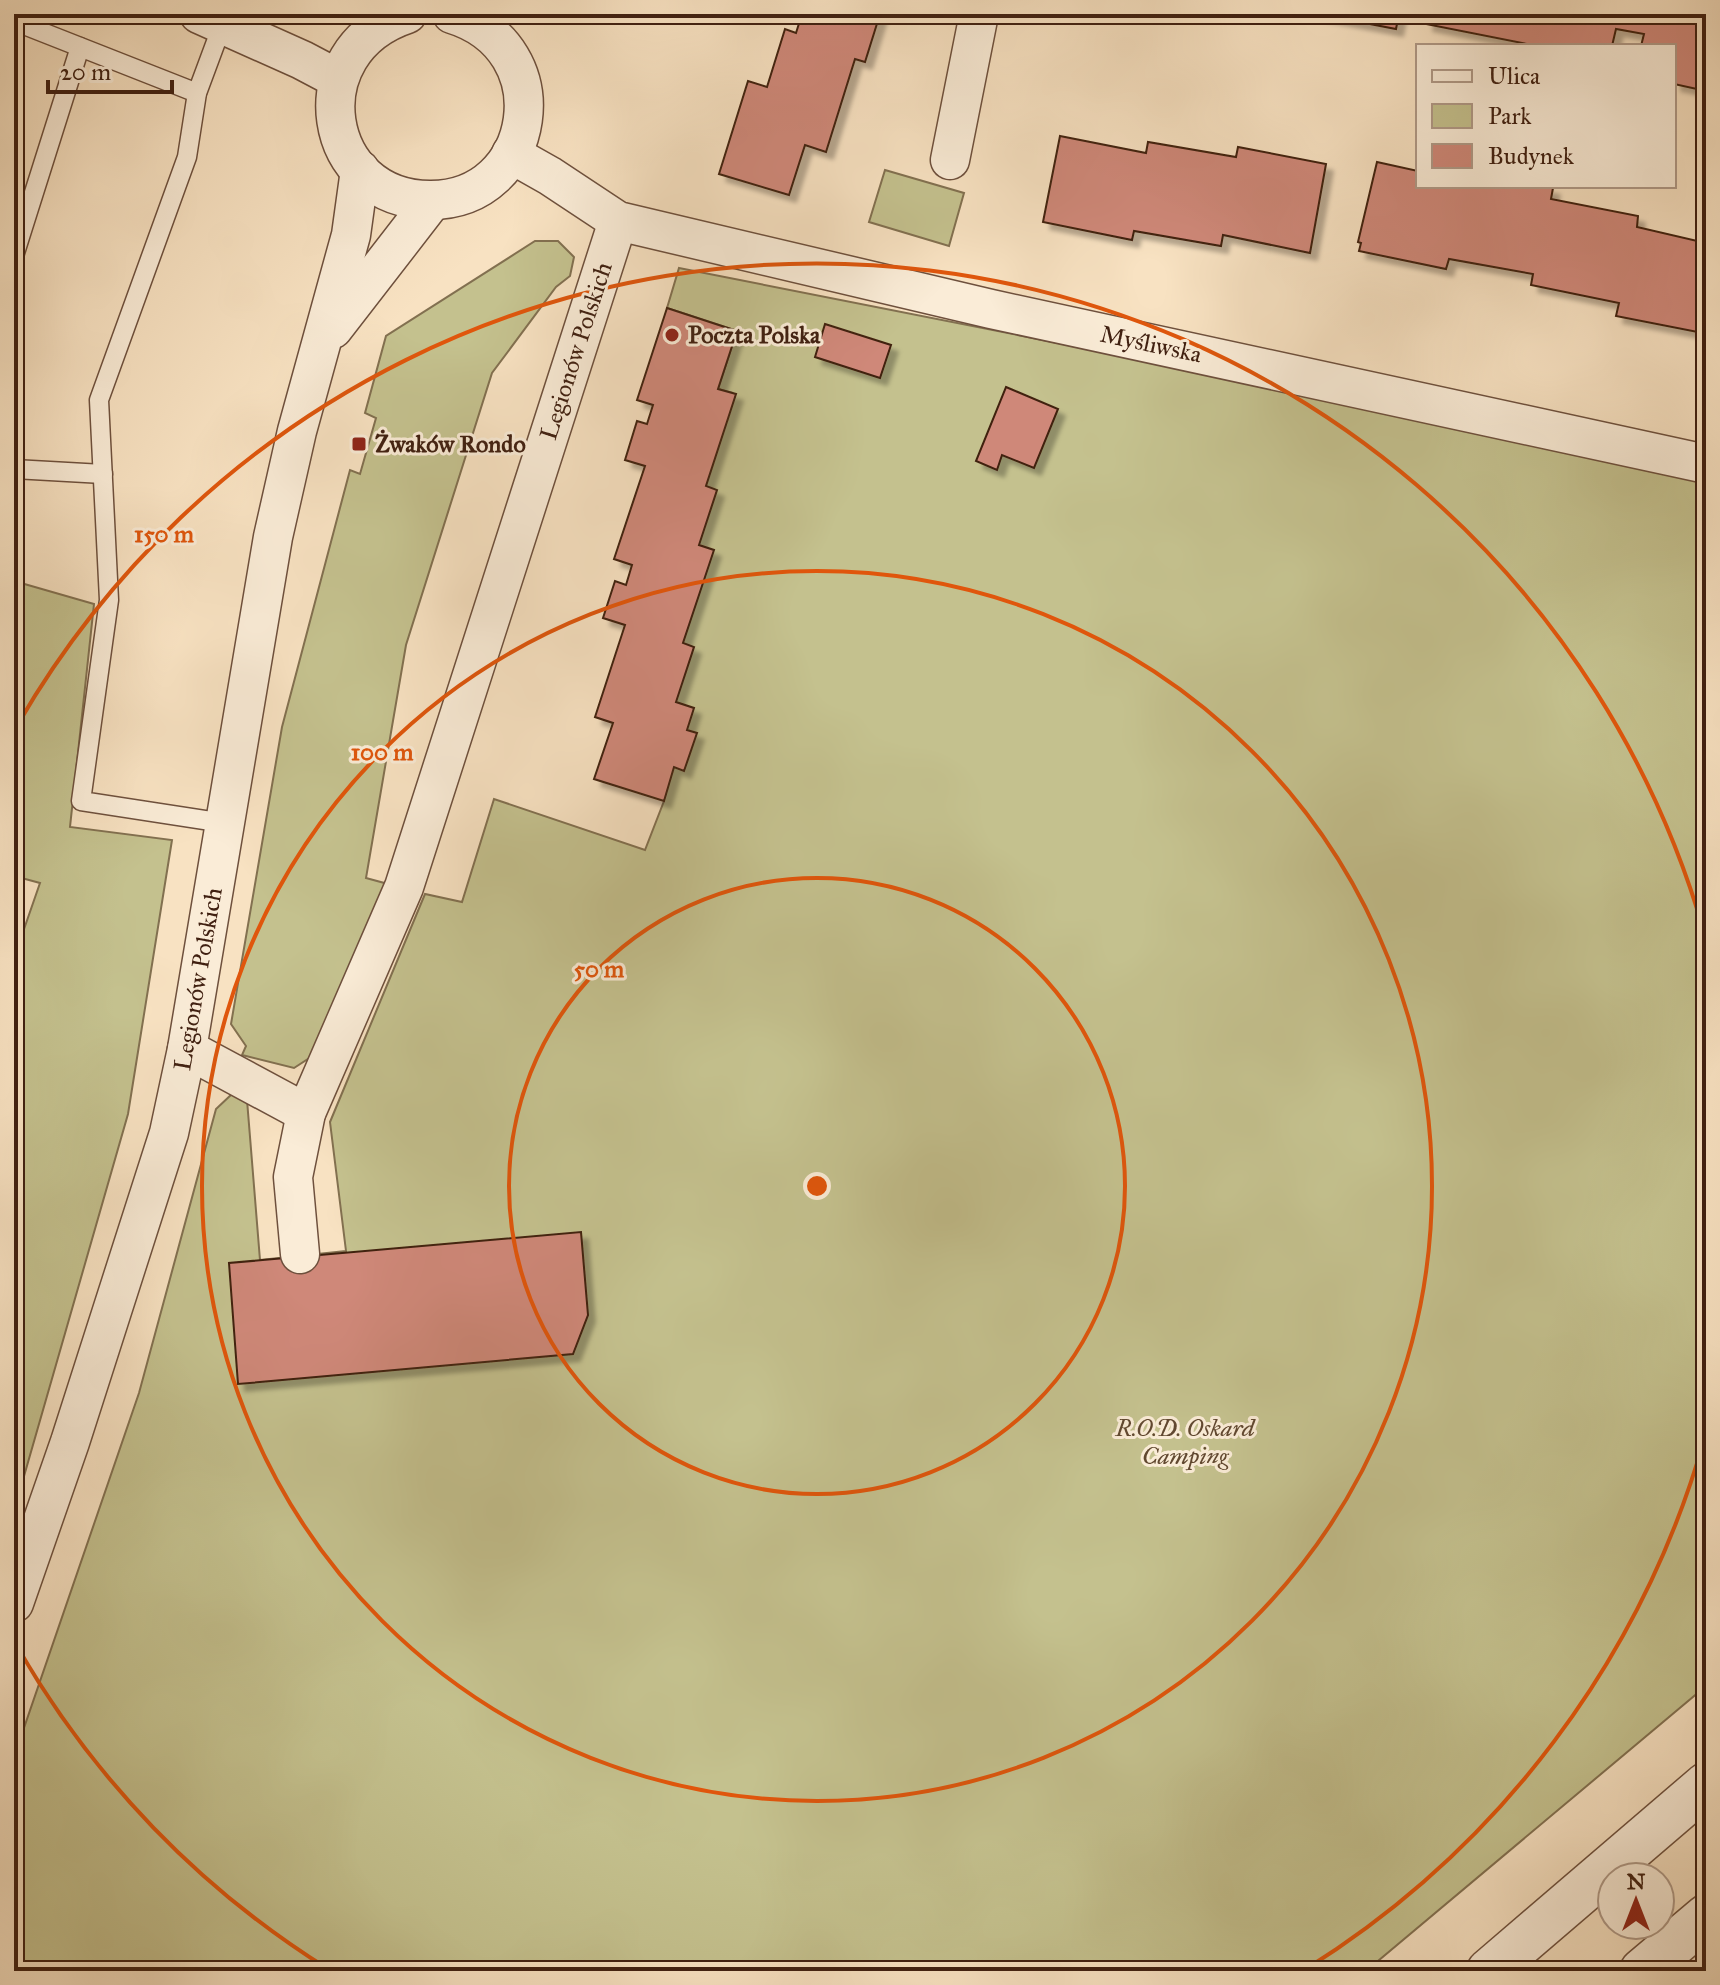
<svg xmlns="http://www.w3.org/2000/svg" width="1720" height="1985" viewBox="0 0 1720 1985" font-family="'IM FELL Great Primer',serif">
	<style>
		.green { fill: #c4c18e; stroke: #827050; stroke-width: 2 }
		.building { fill: #cf8879; stroke: #402011; stroke-width: 2; filter: url(#shadow) }
		.lines { fill: none; stroke-linecap: round; stroke-linejoin: round }
		.service-casing { stroke: #6e503d; stroke-width: 21 }
		.minor-casing { stroke: #6e503d; stroke-width: 41 }
		.tertiary-casing { stroke: #6e503d; stroke-width: 47 }
		.service { stroke: #faecd7; stroke-width: 18 }
		.minor { stroke: #faecd7; stroke-width: 38 }
		.tertiary { stroke: #faecd7; stroke-width: 44 }
		.ring { fill: none; stroke: #e0560c; stroke-width: 4 }
		.poi-dot { fill: #8f2418; stroke: #faecd7; stroke-width: 3 }
		.labels { text-anchor: middle; stroke-width: 6; stroke-linejoin: round; paint-order: stroke }
		.poi-label { font-size: 24px; font-weight: bold; fill: #402011; stroke: #faecd7; text-anchor: start }
		.street-label { font-size: 24px; fill: #402011; stroke: #faecd7 }
		.park-label { font-size: 24px; font-style: italic; fill: #614830; stroke: #faecd7 }
		.centre { fill: #e0560c; stroke: #faecd7; stroke-width: 4 }
		.ring-label { font-size: 24px; text-anchor: middle; font-weight: bold; fill: #e0560c; stroke: #faecd7; stroke-width: 6; stroke-linejoin: round; paint-order: stroke }
	</style>
	<defs>
		<filter id="shadow"><feDropShadow dx="7" dy="7" stdDeviation="2" flood-color="#0004"/></filter>
	</defs>
	<rect width="100%" height="100%" fill="#f8e2c2"/>
	<filter id="stains"><feTurbulence type="fractalNoise" baseFrequency=".0025" numOctaves="4"/><feColorMatrix values="0 0 0 0 .2 0 0 0 0 .09 0 0 0 0 .02 0 0 0 .5 -.17"/></filter>
	<radialGradient id="worn" r=".72"><stop offset=".6" stop-color="#630" stop-opacity="0"/><stop offset="1" stop-color="#630" stop-opacity=".3"/></radialGradient>
	<g class="green">
		<polygon points="885,170 964,193 949,246 869,222"/>
		<polygon points="535,241 558,241 574,257 570,276 556,287 492,373 406,645 366,878 388,884 317,1053 294,1068 242,1055 246,1046 231,1024 282,727 350,470 360,474 376,418 365,413 386,336"/>
		<polygon points="679,268 1063,344 1706,480 1706,1686 1366,1971 14,1971 14,1757 139,1393 216,1109 232,1094 247,1100 260,1260 346,1251 330,1122 425,894 462,902 494,799 645,850 664,801 644,721 687,400 733,393 718,389 737,331 667,308"/>
		<polygon points="14,581 94,604 70,827 172,840 128,1114 14,1511 14,958 40,883 14,876"/>
	</g>
	<g class="building">
		<polygon points="802,14 880,14 865,62 855,59 826,152 805,145 789,195 719,174 748,81 767,87 785,29 796,33"/>
		<polygon points="1318,14 1399,14 1396,29"/>
		<polygon points="1428,14 1706,14 1706,91 1674,84 1674,46 1641,46 1644,34 1616,29 1612,46 1537,46 1426,24"/>
		<polygon points="1060,136 1146,153 1148,142 1236,157 1238,147 1326,164 1310,253 1223,235 1221,246 1134,231 1132,240 1043,222"/>
		<polygon points="1377,162 1418,171 1418,186 1542,186 1553,188 1551,199 1638,216 1637,227 1706,243 1706,345 1701,344 1703,333 1616,316 1619,303 1531,285 1533,274 1449,259 1446,269 1359,251 1361,243 1358,242"/>
		<polygon points="667,308 737,331 718,389 736,394 706,486 717,490 699,545 714,550 683,643 694,647 676,702 694,708 687,730 697,733 684,771 674,767 664,801 594,779 613,723 595,717 625,625 603,618 615,581 626,585 632,565 614,559 645,466 625,460 637,421 647,424 653,405 637,400"/>
		<polygon points="825,324 891,345 880,378 815,357"/>
		<polygon points="1006,387 1058,409 1034,468 1002,455 997,470 976,461"/>
		<polygon points="581,1232 588,1315 573,1354 238,1384 229,1263"/>
	</g>
	<g class="lines">
		<defs>
			<g id="service">
				<polyline points="14,21 197,93"/>
				<polyline points="223,23 197,93 187,157 99,400 109,600 81,801 224,823"/>
				<polyline points="14,256 80,47"/>
				<polyline points="14,469 103,474"/>
			</g>
			<g id="minor">
				<polyline points="199,14 302,60 338,79"/>
				<path d="M407 14C296 51 322 200 430 200 537 201 563 48 452 14"/>
				<polyline points="511,154 550,176 618,221 991,309 1706,464"/>
				<polyline points="950,160 979,14"/>
				<polyline points="333,329 432,201"/>
				<polyline points="187,1049 306,1113"/>
				<polyline points="300,1254 293,1177 306,1113 404,887 618,221"/>
				<polyline points="14,1603 70,1442 169,1133 187,1049 273,537 297,431 351,235 360,170"/>
			</g>
			<g id="tertiary">
				<polyline points="1489,1971 1706,1785"/>
				<polyline points="1642,1971 1706,1917"/>
			</g>
		</defs>
		<use href="#service" class="service-casing"/>
		<use href="#minor" class="minor-casing"/>
		<use href="#tertiary" class="tertiary-casing"/>
		<use href="#service" class="service"/>
		<use href="#minor" class="minor"/>
		<use href="#tertiary" class="tertiary"/>
	</g>
	<g class="ring">
		<circle cx="817" cy="1186" r="308"/>
		<circle cx="817" cy="1186" r="615"/>
		<path d="M1704 1440A923 923 0 0 1 1306 1969M328 1969A923 923 0 0 1 18 1648M18 724A923 923 0 0 1 1704 932"/>
	</g>
	<g class="poi-dot">
		<circle cx="672" cy="335" r="8"/>
		<rect x="351" y="436" width="16" height="16" rx="4"/>
	</g>
	<g class="labels">
		<g class="poi-label">
			<text x="688" y="343">Poczta Polska</text>
			<text x="375" y="452">Żwaków Rondo</text>
		</g>
		<g class="street-label">
			<text transform="translate(1151 344) rotate(12)" y="8">Myśliwska</text>
			<text transform="translate(576 351) rotate(-72)" y="8">Legionów Polskich</text>
			<text transform="translate(198 979) rotate(-80)" y="8">Legionów Polskich</text>
		</g>
		<g class="park-label">
			<text x="1185" y="1436">R.O.D. Oskard<tspan x="1185" dy="28">Camping</tspan></text>
		</g>
	</g>
	<circle cx="817" cy="1186" r="12" class="centre"/>
	<g class="ring-label">
		<text x="164" y="542">150 m</text>
		<text x="382" y="760">100 m</text>
		<text x="599" y="977">50 m</text>
	</g>
	<rect width="1720" height="1985" fill="none" stroke="#f8e2c2" stroke-width="48"/>
	<rect x="16" y="16" width="1688" height="1953" fill="none" stroke="#402011" stroke-width="4"/>
	<rect x="24" y="24" width="1672" height="1937" fill="none" stroke="#402011" stroke-width="2"/>
	<rect x="1416" y="44" width="260" height="144" fill="#faecd7" stroke="#b09a88" stroke-width="2"/>
	<rect x="1432" y="70" width="40" height="12" fill="#faecd7" stroke="#b09a88" stroke-width="2"/>
	<text x="1488" y="84" font-size="24" fill="#402011">Ulica</text>
	<rect x="1432" y="104" width="40" height="24" fill="#c4c18e" stroke="#b09a88" stroke-width="2"/>
	<text x="1488" y="124" font-size="24" fill="#402011">Park</text>
	<rect x="1432" y="144" width="40" height="24" fill="#cf8879" stroke="#b09a88" stroke-width="2"/>
	<text x="1488" y="164" font-size="24" fill="#402011">Budynek</text>
	<g transform="translate(1636 1901)"><circle r="38" fill="#faecd7" stroke="#b09a88" stroke-width="2"/>
	<path d="M0-6L14 30L0 20L-14 30Z" fill="#8f2418"/>
	<text y="-12" font-size="22" font-weight="bold" text-anchor="middle" fill="#402011">N</text>
	</g>
	<path d="M48 80v12h124v-12" fill="none" stroke="#402011" stroke-width="4"/>
	<text x="60" y="80" font-size="24" fill="#402011" stroke="#faecd7" stroke-width="6" paint-order="stroke">20 m</text>
	<rect width="100%" height="100%" filter="url(#stains)"/>
	<rect width="100%" height="100%" fill="url(#worn)"/>
</svg>
